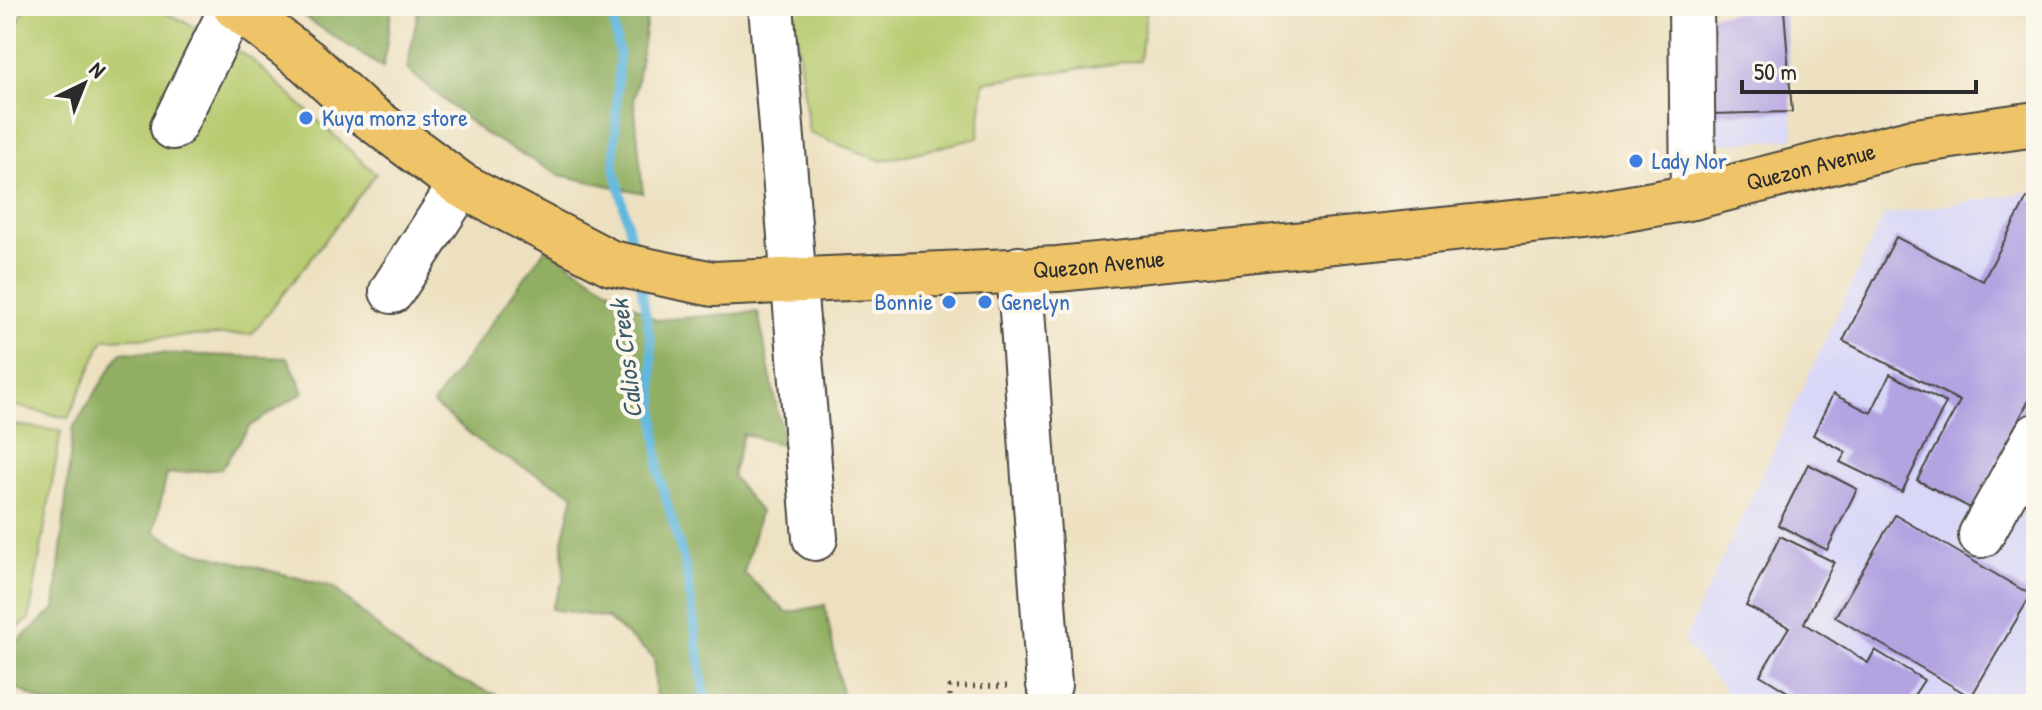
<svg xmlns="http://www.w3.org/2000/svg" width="2042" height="710" viewBox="0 0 2042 710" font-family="'Patrick Hand',sans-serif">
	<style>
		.built { fill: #d8d7f8 }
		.green { fill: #b7cb6f; stroke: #717b4d; stroke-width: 2 }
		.forest { fill: #91af62; stroke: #5e6d46; stroke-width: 2 }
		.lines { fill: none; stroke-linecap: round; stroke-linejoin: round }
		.stream { stroke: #61b7de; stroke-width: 9 }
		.building { fill: #b3a3e1 }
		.minor-casing { stroke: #484641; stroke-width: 48 }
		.major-casing { stroke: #484641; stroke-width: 48 }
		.path { stroke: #484641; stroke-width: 5; stroke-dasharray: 2 6; stroke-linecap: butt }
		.minor { stroke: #fff; stroke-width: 44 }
		.major { stroke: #efc469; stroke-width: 44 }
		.shop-dot { fill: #3f7fe0; stroke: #fbf7ec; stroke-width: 3 }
		.labels { text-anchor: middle; stroke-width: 8; stroke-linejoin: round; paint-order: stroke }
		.shop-label { font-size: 24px; fill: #366cbe; stroke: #fbf7ec; text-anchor: start }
		.street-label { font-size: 24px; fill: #2b2b2b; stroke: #fbf7ec }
		.water-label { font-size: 26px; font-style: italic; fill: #3e5c6a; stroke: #fbf7ec }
	</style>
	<rect width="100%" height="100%" fill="#fbf7ec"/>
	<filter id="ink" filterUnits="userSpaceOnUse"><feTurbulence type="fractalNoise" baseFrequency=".0125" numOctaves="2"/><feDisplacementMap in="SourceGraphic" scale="16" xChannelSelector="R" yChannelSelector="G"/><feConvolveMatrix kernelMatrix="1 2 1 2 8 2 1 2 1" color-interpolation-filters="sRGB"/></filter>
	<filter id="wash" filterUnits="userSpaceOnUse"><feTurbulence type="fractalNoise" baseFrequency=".006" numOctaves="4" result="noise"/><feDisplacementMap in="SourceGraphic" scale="32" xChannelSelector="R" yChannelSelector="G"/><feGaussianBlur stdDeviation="1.8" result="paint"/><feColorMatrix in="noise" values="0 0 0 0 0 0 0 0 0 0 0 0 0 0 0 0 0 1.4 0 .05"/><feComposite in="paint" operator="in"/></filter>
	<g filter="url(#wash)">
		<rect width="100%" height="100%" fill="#ede0c0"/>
		<g class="built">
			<polygon points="1784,9 1794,139 1714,144 1704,15"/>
			<polygon points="2036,191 2036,682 2023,704 1737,704 1683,642 1884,215"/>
		</g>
		<g class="green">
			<polygon points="26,6 149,6 179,19 250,58 376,174 252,334 104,339 68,418 6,404 6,48"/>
			<polygon points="793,6 1147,6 1140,60 984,82 978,138 882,161 809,133"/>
			<polygon points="6,424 61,431 29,620 6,635"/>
		</g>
		<g class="forest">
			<polygon points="292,6 392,6 383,68 303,16"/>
			<polygon points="419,6 649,6 634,100 643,193 559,175 482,132 407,69"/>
			<polygon points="546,248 656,320 758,312 784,445 743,434 732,476 760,512 744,573 787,613 825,605 844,704 656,704 654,658 607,618 551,609 564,579 563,541 574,494 489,449 433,404"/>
			<polygon points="121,352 288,358 304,392 250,426 221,469 167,474 154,531 186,549 333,587 419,664 502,697 507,704 46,704 6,682 6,651 55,609 73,428"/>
		</g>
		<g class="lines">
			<g class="stream">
				<polyline points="611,6 619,55 614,165 635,256"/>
				<polyline points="640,282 651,342 659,475 686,568 706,704"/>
			</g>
		</g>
		<g id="blocks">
			<g class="building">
				<polygon points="1784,9 1792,112 1712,114 1704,15"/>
				<polygon points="2027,198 2036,203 2036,387 1972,509 1917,480 1960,401 1843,341 1896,237 1983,281"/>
				<polygon points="1890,374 1946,403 1902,492 1840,462 1846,452 1813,435 1833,394 1871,413"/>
				<polygon points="1808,464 1857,489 1827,550 1778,525"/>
				<polygon points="1895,515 2031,595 1971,697 1835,617"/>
				<polygon points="1780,536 1834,562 1804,623 1868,663 1875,650 1924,680 1911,700 1918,704 1796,704 1799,699 1760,675 1789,627 1746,606"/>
			</g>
		</g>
	</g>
	<g filter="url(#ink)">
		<use href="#blocks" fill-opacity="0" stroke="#484641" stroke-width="2"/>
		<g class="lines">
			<defs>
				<g id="minor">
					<polyline points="771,6 815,538"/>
					<polyline points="1691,6 1693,197"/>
					<polyline points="173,127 233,6"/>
					<polyline points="1019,269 1049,685"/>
					<polyline points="392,291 461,185"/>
					<polyline points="1981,535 2036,436"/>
				</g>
				<g id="major">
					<path id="s1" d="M235 6 308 62 358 108 461 185 611 263 713 284 1058 269 1591 215 1693 197 1909 142 2036 124"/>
				</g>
			</defs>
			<use href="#minor" class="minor-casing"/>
			<use href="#major" class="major-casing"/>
			<polyline class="path" points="950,704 950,687 1012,686"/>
			<use href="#minor" class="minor"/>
			<use href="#major" class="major"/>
		</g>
	</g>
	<g class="shop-dot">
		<circle cx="306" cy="118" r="8"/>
		<circle cx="1636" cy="161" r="8"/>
		<circle cx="949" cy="302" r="8"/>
		<circle cx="985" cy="302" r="8"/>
	</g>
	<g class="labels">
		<g class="shop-label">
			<text x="322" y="126">Kuya monz store</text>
			<text x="1652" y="169">Lady Nor</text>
			<text x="933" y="310" text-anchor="end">Bonnie</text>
			<text x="1001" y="310">Genelyn</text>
		</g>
		<g class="street-label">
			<text dy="8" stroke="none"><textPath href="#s1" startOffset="1668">Quezon Avenue</textPath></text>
			<text dy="8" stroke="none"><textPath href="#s1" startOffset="948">Quezon Avenue</textPath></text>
		</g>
		<g class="water-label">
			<text transform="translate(626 359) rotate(-97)" y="9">Calios Creek</text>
		</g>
	</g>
	<rect width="2042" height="710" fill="none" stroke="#fbf7ec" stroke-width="32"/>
	<g transform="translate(84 84) rotate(43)" stroke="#fbf7ec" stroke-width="6" paint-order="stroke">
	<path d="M0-6L14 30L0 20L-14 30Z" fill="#2b2b2b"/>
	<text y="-12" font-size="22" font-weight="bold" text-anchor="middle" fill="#2b2b2b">N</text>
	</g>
	<path d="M1742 80v12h234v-12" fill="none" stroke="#2b2b2b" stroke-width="4"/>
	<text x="1754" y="80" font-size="24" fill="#2b2b2b" stroke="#fbf7ec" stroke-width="6" paint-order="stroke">50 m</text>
</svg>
